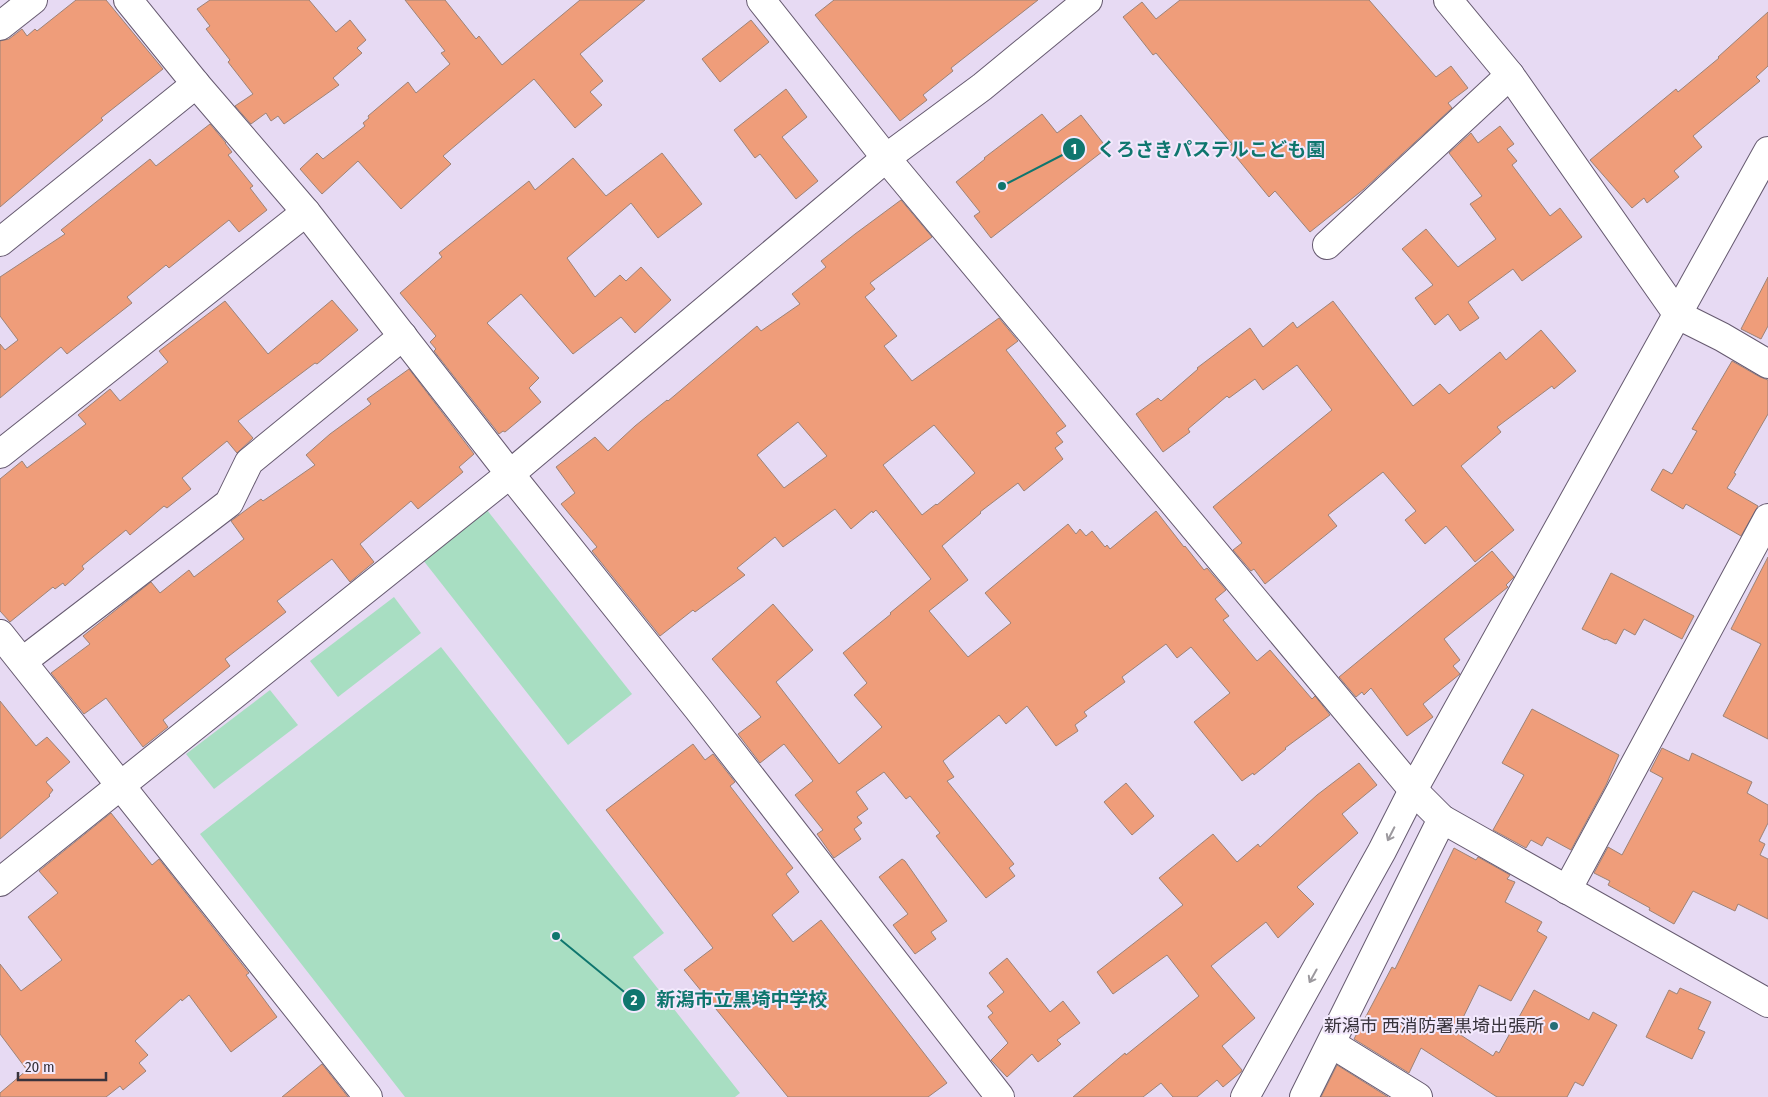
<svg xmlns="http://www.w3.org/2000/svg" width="1768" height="1097" viewBox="0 0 1768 1097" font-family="'Fira Sans Condensed','Noto Sans JP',sans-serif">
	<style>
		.grass { fill: #a8dec2 }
		.building { fill: #ef9d7a; stroke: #9d8377; fill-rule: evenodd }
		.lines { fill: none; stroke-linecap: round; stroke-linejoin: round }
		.minor-casing { stroke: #665a70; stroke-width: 30 }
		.minor { stroke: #fff; stroke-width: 28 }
		.oneway { stroke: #9c999e }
		.poi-dot { fill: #256e77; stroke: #f3e9fd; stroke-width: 2 }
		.labels { text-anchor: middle; stroke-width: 4; stroke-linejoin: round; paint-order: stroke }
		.poi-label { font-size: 18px; fill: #38333c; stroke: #f3e9fd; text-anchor: end }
		.leader { fill: none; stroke: #0f766e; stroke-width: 2 }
		.callout-dot { fill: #0f766e; stroke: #f3e9fd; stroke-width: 2 }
		.mark-label { font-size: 15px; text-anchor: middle; font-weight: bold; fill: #fff }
		.callout-label { font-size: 19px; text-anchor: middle; font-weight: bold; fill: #0f766e; stroke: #f3e9fd; stroke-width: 4; stroke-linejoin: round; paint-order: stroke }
	</style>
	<rect width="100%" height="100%" fill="#e7daf3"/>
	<g class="grass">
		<polygon points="487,510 632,694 568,745 423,560"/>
		<polygon points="394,597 421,633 338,697 310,661"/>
		<polygon points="441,647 664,933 633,957 740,1093 735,1097 405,1097 200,834"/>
		<polygon points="270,690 298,725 214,789 186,754"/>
	</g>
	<g class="building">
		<polygon points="76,0 106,0 163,69 101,118 103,120 67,150 0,207 0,41 9,39 22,29 27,36 35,29 37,31"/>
		<polygon points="210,0 309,0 336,32 350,20 366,40 357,48 362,53 333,78 339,85 284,124 278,116 271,121 266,113 251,124 235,106 253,94 228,62 230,60 206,29 210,26 197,9"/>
		<polygon points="405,0 445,0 476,39 479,36 502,65 580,0 645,0 580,54 603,81 590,92 602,105 575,128 534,79 443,156 451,164 401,209 358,161 322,194 300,169 317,153 323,159 365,126 363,123 369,118 368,116 408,82 416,93 450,64 441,53 445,51"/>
		<polygon points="834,0 1038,0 951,68 953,71 923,95 927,100 900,121 815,15"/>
		<polygon points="1180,0 1369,0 1436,77 1451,66 1468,88 1448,103 1452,108 1364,189 1310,232 1275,191 1269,197 1228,147 1232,144 1156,53 1153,55 1123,17 1142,2 1156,19"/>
		<polygon points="1768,12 1768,66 1756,77 1760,81 1693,136 1702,147 1674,171 1679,177 1647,203 1644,198 1632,208 1590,160 1676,89 1678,92 1719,58 1718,57"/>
		<polygon points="751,20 769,42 720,82 702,59"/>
		<polygon points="786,89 807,117 782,137 818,181 796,199 760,154 755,158 734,130"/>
		<polygon points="1042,114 1057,133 1081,115 1107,148 991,238 974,216 980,212 956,182 985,159 984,158"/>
		<polygon points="210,124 226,143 225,143 232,152 228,155 253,186 250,188 267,210 239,232 229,220 169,268 166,265 127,297 132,303 67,354 61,347 0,398 0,344 5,350 18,340 0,316 0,277 65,234 61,230 150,159 156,166"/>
		<polygon points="1500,126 1514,144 1507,149 1517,161 1512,165 1550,216 1560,208 1582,237 1522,281 1513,269 1468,302 1479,318 1460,331 1448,314 1435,325 1415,298 1433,285 1402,249 1426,229 1458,267 1496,239 1470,204 1482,196 1449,153 1471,133 1478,143"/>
		<polygon points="662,153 702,204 658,238 631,203 567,258 595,297 620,275 626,281 641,267 671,300 635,333 621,317 573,354 521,294 487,323 539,378 529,388 541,402 505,432 503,431 499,434 434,351 436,349 430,342 436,336 400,293 442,257 439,253 529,181 535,190 573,158 606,196"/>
		<path d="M901 200 932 237 870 283 875 289 865 297 897 336 884 346 912 381 999 318 1018 341 1006 350 1066 426 1056 433 1063 442 1055 448 1063 459 1024 491 1018 483 980 512 981 513 942 546 968 580 929 611 968 657 1011 623 985 593 1068 524 1076 534 1080 529 1086 536 1092 531 1105 547 1107 545 1110 549 1156 511 1184 547 1185 546 1204 570 1207 568 1226 590 1215 599 1229 616 1223 620 1257 661 1270 650 1312 699 1315 696 1330 715 1285 748 1286 749 1254 775 1253 773 1242 781 1194 722 1230 693 1191 647 1177 658 1166 644 1122 677 1125 682 1084 712 1087 716 1075 725 1078 731 1056 746 1027 706 1006 724 999 715 943 761 954 777 947 781 1014 864 1009 868 1015 876 986 898 936 836 940 833 910 796 906 799 884 772 856 792 868 809 857 817 862 823 854 829 861 839 834 858 817 834 823 830 795 795 813 781 784 744 760 763 738 734 761 717 712 659 773 604 813 650 776 682 839 764 882 727 854 695 867 683 843 653 891 614 890 613 931 579 876 510 873 513 872 511 851 529 835 509 783 547 775 537 737 568 745 575 695 612 693 610 660 636 592 551 597 547 561 504 575 493 556 467 595 437 608 451 635 426 667 400 668 401 757 326 761 331 800 304 792 294 826 267 821 261 855 234ZM798 422 827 456 784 488 757 455ZM934 425 975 473 937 505 936 504 922 515 883 465Z"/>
		<polygon points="1768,277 1768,326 1761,339 1741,329"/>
		<polygon points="332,300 358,330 317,364 315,363 238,421 253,438 237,453 227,441 182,478 191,489 167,508 164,506 130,535 126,530 82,566 84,569 65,586 63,583 55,589 53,587 10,622 0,611 0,479 22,461 27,468 86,424 78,415 110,389 120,401 168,362 159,351 225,301 268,354"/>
		<polygon points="1333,301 1413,406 1440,384 1449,394 1500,352 1506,360 1541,330 1576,371 1554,389 1552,386 1497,427 1501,432 1461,466 1514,530 1475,562 1446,526 1425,544 1405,520 1416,511 1383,472 1328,515 1337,526 1265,584 1254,569 1251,571 1233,550 1242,543 1213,507 1332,410 1297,365 1263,390 1255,379 1229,398 1227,396 1188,429 1190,432 1163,452 1136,414 1158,398 1161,401 1198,369 1197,368 1250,328 1263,347 1293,322 1297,328"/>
		<polygon points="1732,361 1760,377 1768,380 1768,414 1734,473 1736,474 1727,488 1758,506 1741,536 1686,504 1683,509 1651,490 1663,469 1672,474 1697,431 1692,429"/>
		<polygon points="409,369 474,454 459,467 463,472 418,509 411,501 360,544 374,562 350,582 332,559 277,601 286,612 225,659 230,666 163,720 168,727 143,747 106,698 84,714 51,673 90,644 83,636 151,582 160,593 189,570 194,577 244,539 231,521 261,499 263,501 315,465 306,455 330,434 371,404 367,399"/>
		<polygon points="1492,551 1514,577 1506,585 1508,587 1444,639 1460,660 1453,666 1460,674 1423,704 1433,717 1407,736 1371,688 1364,695 1362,692 1356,697 1339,677"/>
		<polygon points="1768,557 1768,739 1723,716 1761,644 1731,629"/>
		<polygon points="1611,573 1694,616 1682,639 1644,619 1635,635 1624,629 1616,644 1606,639 1605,640 1582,629"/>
		<polygon points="0,701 36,746 47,737 70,762 46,782 53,790 49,795 50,796 0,839"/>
		<polygon points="1532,709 1619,755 1606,785 1571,850 1547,837 1542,846 1531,840 1526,848 1493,830 1524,775 1502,763"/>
		<polygon points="693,744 705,760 713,754 735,782 730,786 793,868 786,874 799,892 772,915 793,942 821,920 947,1083 928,1097 788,1097 684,970 713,948 606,810"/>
		<polygon points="1662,748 1689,761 1692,753 1752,782 1747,793 1768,805 1768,823 1759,841 1765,844 1760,855 1768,859 1768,919 1738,904 1735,911 1693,891 1674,924 1649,910 1650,908 1608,885 1610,881 1594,873 1608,847 1622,855 1663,778 1650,771"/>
		<polygon points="1359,763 1377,785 1342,814 1358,833 1297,887 1314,904 1278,938 1266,922 1211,966 1255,1018 1222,1046 1242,1070 1241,1072 1223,1087 1217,1080 1197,1097 1173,1097 1161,1083 1143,1097 1073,1097 1125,1053 1126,1055 1199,996 1167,955 1113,994 1097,972 1183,905 1159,878 1213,834 1237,862 1258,844 1260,847 1317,795"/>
		<polygon points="1126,783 1154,816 1132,835 1104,802"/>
		<polygon points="111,813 152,865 159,859 249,973 246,975 277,1017 231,1052 189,995 182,1001 181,999 135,1041 148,1055 139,1063 146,1071 123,1090 120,1086 106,1097 0,1097 0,1093 27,1070 0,1034 0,964 21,991 62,960 28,917 58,893 39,871"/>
		<polygon points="1454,848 1476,860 1478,857 1510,875 1507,879 1515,882 1505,902 1542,922 1537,931 1547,937 1511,1001 1479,985 1456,1032 1493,1056 1496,1051 1499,1053 1534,990 1589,1020 1593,1012 1617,1025 1583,1086 1575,1082 1567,1097 1497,1097 1421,1048 1409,1073 1354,1039 1392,967 1395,969"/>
		<polygon points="902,859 905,861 947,921 931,932 936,939 915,954 893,925 908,914 879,877"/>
		<polygon points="1007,958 1050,1012 1063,1001 1080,1023 1057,1040 1061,1044 1038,1062 1032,1054 1007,1077 991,1060 1008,1043 988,1017 993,1013 987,1006 1004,992 989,973"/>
		<polygon points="1680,988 1711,1002 1698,1029 1705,1032 1692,1059 1646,1037 1669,990 1677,994"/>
		<polygon points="322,1064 348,1097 282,1097"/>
		<polygon points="1337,1065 1388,1097 1321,1097"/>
	</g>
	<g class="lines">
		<defs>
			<g id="minor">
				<polyline points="128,0 196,84 306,212 510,474 698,709 1000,1097"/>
				<polyline points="761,0 886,158 1413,790 1442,819 1768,1003"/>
				<polyline points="1448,0 1510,75 1678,315 1722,337 1768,364"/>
				<polyline points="0,26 33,0"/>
				<polyline points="0,242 196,84"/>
				<polyline points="1327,245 1510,75"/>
				<polyline points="0,454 306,212"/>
				<polyline points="0,634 368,1097"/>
				<polyline points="23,661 229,503 249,462 403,336"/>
				<polyline points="0,882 510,474 886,158 982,87 1088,0"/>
				<polyline points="1567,890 1768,518"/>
				<polyline points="1332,1044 1418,1097"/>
				<polyline points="1245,1097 1382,851 1413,790 1768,151"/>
				<polyline points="1304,1097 1442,819"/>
			</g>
		</defs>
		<use href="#minor" class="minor-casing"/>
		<use href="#minor" class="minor"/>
	</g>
	<defs><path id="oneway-shaft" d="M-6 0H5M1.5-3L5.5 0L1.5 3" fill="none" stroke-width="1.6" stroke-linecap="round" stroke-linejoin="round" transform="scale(1.25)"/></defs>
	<g class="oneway">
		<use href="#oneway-shaft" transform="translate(1391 834) rotate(117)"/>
		<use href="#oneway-shaft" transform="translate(1313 976) rotate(119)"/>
	</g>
	<circle class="poi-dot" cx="1554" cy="1026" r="5"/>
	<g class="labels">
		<g class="poi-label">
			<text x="1544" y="1032">新潟市 西消防署黒埼出張所</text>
		</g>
	</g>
	<path class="leader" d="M1002 186L1074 149M556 936L634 1000"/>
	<g class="callout-dot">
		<circle cx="1002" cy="186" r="5"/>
		<circle cx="556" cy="936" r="5"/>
		<circle cx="1074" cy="149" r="12"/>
		<circle cx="634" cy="1000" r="12"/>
	</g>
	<g class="mark-label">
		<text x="1074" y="154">1</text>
		<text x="634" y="1005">2</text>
	</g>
	<g class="callout-label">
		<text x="1211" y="156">くろさきパステルこども園</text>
		<text x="742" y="1006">新潟市立黒埼中学校</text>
	</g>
	<path d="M18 1072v8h88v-8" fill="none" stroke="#38333c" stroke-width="2.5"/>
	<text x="25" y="1072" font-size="15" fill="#38333c" stroke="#f3e9fd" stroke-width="4" paint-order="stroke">20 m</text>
</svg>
